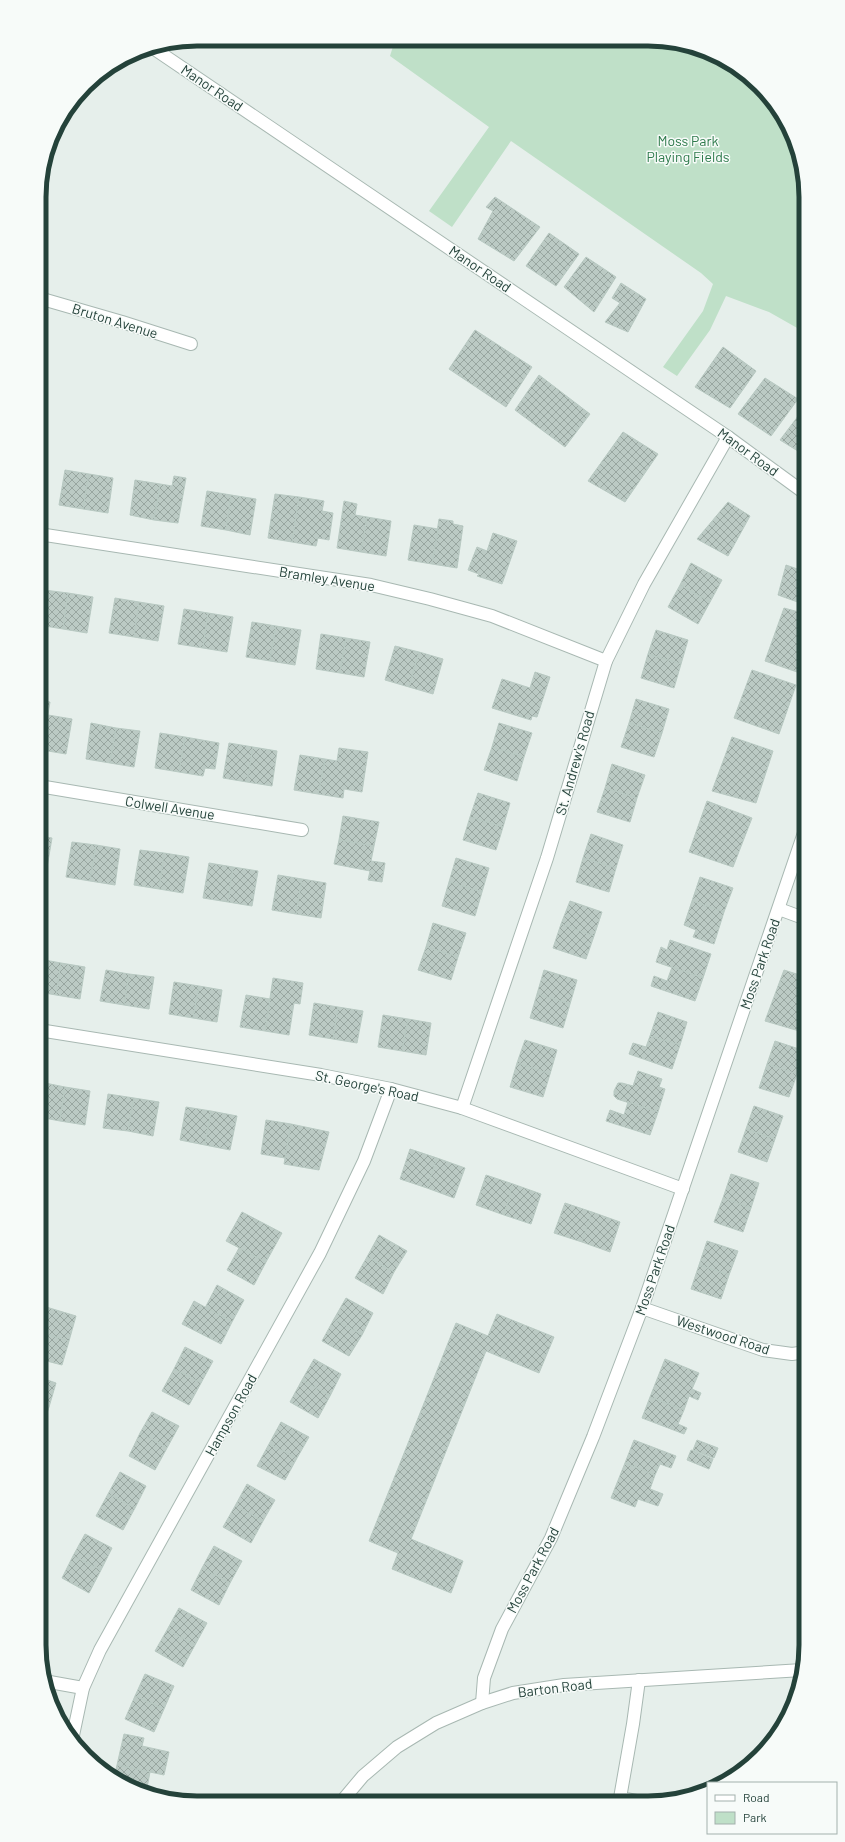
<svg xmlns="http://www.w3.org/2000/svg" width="845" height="1842" viewBox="0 0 845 1842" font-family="Barlow,sans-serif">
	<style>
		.green { fill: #bfe0c8 }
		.building { fill: url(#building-cross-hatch); stroke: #b8c9c2 }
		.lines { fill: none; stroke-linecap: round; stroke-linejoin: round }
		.minor-casing { stroke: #a8b8b2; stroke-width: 14 }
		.minor { stroke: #fff; stroke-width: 12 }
		.labels { text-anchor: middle; stroke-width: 3; stroke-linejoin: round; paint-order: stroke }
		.street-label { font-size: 14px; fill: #24423a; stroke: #f7fbf9 }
		.park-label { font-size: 14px; fill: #2d7a4b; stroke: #f7fbf9 }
		.rim { fill: none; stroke: #24423a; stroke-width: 5 }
	</style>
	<defs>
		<pattern id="building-cross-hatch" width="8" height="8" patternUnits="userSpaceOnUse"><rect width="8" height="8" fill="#bbcac4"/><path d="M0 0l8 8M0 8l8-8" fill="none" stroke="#98a6a0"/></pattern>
	</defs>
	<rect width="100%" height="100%" fill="#e6efeb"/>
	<polygon class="green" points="395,40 679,42 718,55 752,78 785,118 801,156 806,197 806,333 769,312 726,296 710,330 677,376 663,367 703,311 713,284 701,273 511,141 452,227 429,211 489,127 390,56"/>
	<g class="building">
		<polygon points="495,197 540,227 514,261 478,239 493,211 486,207"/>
		<polygon points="549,233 579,254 556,286 526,266"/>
		<polygon points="586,257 616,277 594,312 564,287"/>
		<polygon points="621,283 646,299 628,332 605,322 620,303 612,298"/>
		<polygon points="475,330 532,367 506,407 449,369"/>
		<polygon points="723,347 756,371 730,408 695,387"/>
		<polygon points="539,375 590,414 565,447 515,410"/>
		<polygon points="765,378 798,399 771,436 738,414"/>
		<polygon points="805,407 806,407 806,456 780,440"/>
		<polygon points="623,432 658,454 625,502 588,481"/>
		<polygon points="39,466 45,467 39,502"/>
		<polygon points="65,470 89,474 83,509 59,505"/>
		<polygon points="89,474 113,478 108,513 83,509"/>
		<polygon points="174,476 186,478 178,523 154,520 160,484 172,486"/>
		<polygon points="135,480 160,484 154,520 130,515"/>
		<polygon points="207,491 231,495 226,530 201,526"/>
		<polygon points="275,494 299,497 292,542 268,538"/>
		<polygon points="231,495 256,499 250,535 226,530"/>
		<polygon points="299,497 324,501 322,511 333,513 329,540 318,538 316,546 292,542"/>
		<polygon points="344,501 357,504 355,515 367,517 361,552 337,548"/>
		<polygon points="728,502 750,516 728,556 697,539"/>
		<polygon points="367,517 391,521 386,556 361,552"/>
		<polygon points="439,519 453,521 453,524 463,526 457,568 432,564"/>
		<polygon points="414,525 438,529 432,564 408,560"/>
		<polygon points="493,533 517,541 502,584 477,576 479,574 468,570 477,547 487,551"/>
		<polygon points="691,563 722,580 710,602 680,585"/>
		<polygon points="786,565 806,572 806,605 778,595"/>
		<polygon points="680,585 710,602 698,624 668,607"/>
		<polygon points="44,590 68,593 63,629 39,625"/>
		<polygon points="68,593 93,597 87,633 63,629"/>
		<polygon points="115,598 139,602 134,637 109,633"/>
		<polygon points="139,602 164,606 158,641 134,637"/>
		<polygon points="784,608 806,614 806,654 800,673 765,661"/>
		<polygon points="184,609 208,613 203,648 178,644"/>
		<polygon points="208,613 233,617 227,652 203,648"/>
		<polygon points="252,622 276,626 270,661 246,657"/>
		<polygon points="276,626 301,630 295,665 270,661"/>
		<polygon points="656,630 688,640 681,664 648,654"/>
		<polygon points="321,634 346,638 340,673 316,669"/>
		<polygon points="346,638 370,642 364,677 340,673"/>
		<polygon points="395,646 419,652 409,687 385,680"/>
		<polygon points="419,652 443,659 433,694 409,687"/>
		<polygon points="648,654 681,664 674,688 641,678"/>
		<polygon points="752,670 796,685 779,734 734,718"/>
		<polygon points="535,672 550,677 537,717 532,716 531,720 492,708 502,679 530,688"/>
		<polygon points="636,699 669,709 662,733 629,723"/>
		<polygon points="39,700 50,702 42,750 39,750"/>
		<polygon points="48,715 72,719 66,754 42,750"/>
		<polygon points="91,723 116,728 110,763 86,759"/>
		<polygon points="499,723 532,733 524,757 492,747"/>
		<polygon points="629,723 662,733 654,757 621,747"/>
		<polygon points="116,728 140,731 134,767 110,763"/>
		<polygon points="160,733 185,737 179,772 155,768"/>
		<polygon points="185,737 219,743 215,769 205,768 203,776 179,772"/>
		<polygon points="732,737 773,751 756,803 712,791"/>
		<polygon points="229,743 253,747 247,782 223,778"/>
		<polygon points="253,747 277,751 272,786 247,782"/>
		<polygon points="492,747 524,757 517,781 484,770"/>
		<polygon points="339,748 368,752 362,792 344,789 343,798 318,794 325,759 337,761"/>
		<polygon points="300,755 325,759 318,794 294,790"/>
		<polygon points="612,764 645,775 637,798 605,788"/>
		<polygon points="605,788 637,798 630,822 597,812"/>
		<polygon points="478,793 510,803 503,827 470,817"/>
		<polygon points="707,801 752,818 733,867 689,852"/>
		<polygon points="343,816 379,822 374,846 339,840"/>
		<polygon points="470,817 503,827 496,850 463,840"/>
		<polygon points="591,834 623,845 616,868 583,858"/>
		<polygon points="39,836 52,838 46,873 39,872"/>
		<polygon points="339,840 374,846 371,861 385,863 382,882 368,880 370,871 334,864"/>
		<polygon points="72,842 96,845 90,881 66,877"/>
		<polygon points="96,845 120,849 115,885 90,881"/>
		<polygon points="140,850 164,853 159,889 134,885"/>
		<polygon points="164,853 189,857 183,893 159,889"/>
		<polygon points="456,858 489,868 482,892 449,882"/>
		<polygon points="583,858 616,868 609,892 576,882"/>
		<polygon points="209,863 233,867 228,902 203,898"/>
		<polygon points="233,867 258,871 252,906 228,902"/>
		<polygon points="278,875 302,879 296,914 272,910"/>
		<polygon points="700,877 733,888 724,912 692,901"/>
		<polygon points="302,879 326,883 321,918 296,914"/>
		<polygon points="449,882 482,892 475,916 442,906"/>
		<polygon points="570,901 602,912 594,936 561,924"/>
		<polygon points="692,901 724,912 714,944 693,937 696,930 684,925"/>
		<polygon points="433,923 466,933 458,957 426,947"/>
		<polygon points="561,924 594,936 586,959 553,948"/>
		<polygon points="670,940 711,954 703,978 656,962 661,947 667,950"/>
		<polygon points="426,947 458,957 451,980 418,970"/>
		<polygon points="39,959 61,963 56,995 39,992"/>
		<polygon points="61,963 85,967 80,999 56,995"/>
		<polygon points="672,967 703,978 695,1001 651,986 654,976 667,981"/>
		<polygon points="106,970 129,974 124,1005 100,1001"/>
		<polygon points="544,970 577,980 570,1004 537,994"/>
		<polygon points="784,970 806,977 806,1033 765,1021"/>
		<polygon points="129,974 154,977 149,1009 124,1005"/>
		<polygon points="273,978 303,983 300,1004 294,1003 289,1035 265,1031"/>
		<polygon points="174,982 199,986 193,1018 169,1014"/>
		<polygon points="199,986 222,990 217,1022 193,1018"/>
		<polygon points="537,994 570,1004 563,1028 530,1018"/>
		<polygon points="246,995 270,999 265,1031 240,1027"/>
		<polygon points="314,1003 338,1007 333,1039 309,1035"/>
		<polygon points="338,1007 363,1011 357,1043 333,1039"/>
		<polygon points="658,1012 687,1022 680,1045 650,1036"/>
		<polygon points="383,1015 408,1019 402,1051 378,1047"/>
		<polygon points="408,1019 431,1023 426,1055 402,1051"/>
		<polygon points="650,1036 680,1045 672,1069 629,1054 633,1043 646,1047"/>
		<polygon points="525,1040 557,1050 550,1074 517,1063"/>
		<polygon points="775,1041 805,1051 797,1074 767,1064"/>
		<polygon points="517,1063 550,1074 543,1097 510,1087"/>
		<polygon points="767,1064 797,1074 789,1097 759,1088"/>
		<polygon points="638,1071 662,1079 659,1087 665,1089 658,1112 617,1099 614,1096 614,1091 618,1083 622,1083 633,1086"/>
		<polygon points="40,1082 65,1087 60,1121 39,1117"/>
		<polygon points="65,1087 90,1091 85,1125 60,1121"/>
		<polygon points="108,1094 134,1098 128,1131 103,1128"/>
		<polygon points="134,1098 159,1102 153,1136 128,1131"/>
		<polygon points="628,1102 658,1112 650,1135 606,1121 610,1110 624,1115"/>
		<polygon points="754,1106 783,1116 775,1139 746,1129"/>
		<polygon points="186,1107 211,1111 205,1145 180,1140"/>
		<polygon points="211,1111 237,1116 230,1150 205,1145"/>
		<polygon points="266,1120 291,1124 285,1158 261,1154"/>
		<polygon points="291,1124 329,1132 319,1170 284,1164"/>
		<polygon points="746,1129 775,1139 767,1162 738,1152"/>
		<polygon points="410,1149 437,1158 427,1188 400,1179"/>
		<polygon points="437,1158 465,1168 454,1198 427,1188"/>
		<polygon points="731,1174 759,1183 751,1208 723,1198"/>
		<polygon points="486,1175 513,1184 504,1215 476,1205"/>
		<polygon points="513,1184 541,1194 531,1224 504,1215"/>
		<polygon points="723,1198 751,1208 743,1232 714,1222"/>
		<polygon points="565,1203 592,1212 582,1242 554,1233"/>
		<polygon points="242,1212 282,1233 266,1262 226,1241"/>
		<polygon points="592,1212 620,1222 610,1252 582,1242"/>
		<polygon points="379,1235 407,1251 394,1272 367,1257"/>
		<polygon points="707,1241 738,1251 729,1275 699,1265"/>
		<polygon points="239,1248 266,1262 254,1285 227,1270"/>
		<polygon points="367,1257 394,1272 383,1294 355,1278"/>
		<polygon points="699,1265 729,1275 721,1299 691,1289"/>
		<polygon points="217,1285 244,1300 232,1322 205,1308"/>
		<polygon points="346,1298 373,1313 362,1335 334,1319"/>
		<polygon points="194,1301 232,1322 221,1344 182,1324"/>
		<polygon points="43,1306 76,1316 69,1341 39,1332 39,1322"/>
		<polygon points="497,1314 554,1337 539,1373 486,1351 411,1539 463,1561 451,1593 392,1569 398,1553 369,1541 456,1323 488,1336"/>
		<polygon points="334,1319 362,1335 349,1356 322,1341"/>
		<polygon points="39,1332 69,1341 62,1365 39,1359"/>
		<polygon points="185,1347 213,1361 201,1383 174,1369"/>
		<polygon points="314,1359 341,1374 330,1396 302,1380"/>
		<polygon points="665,1359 699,1373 692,1389 701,1393 698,1400 689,1396 684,1410 650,1397"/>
		<polygon points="174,1369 201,1383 189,1405 162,1391"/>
		<polygon points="39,1377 56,1383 49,1407 39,1404"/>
		<polygon points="302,1380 330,1396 318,1418 290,1402"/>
		<polygon points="650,1397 684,1410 678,1424 687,1428 684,1434 642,1418"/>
		<polygon points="39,1404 49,1407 41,1432 39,1431"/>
		<polygon points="152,1412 179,1426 167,1448 140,1433"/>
		<polygon points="281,1422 309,1437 297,1458 269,1444"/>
		<polygon points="140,1433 167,1448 155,1470 129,1456"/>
		<polygon points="634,1440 676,1456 671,1468 660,1464 655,1475 625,1463"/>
		<polygon points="697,1440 718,1448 714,1458 693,1450"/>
		<polygon points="269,1444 297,1458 285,1480 257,1466"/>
		<polygon points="691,1450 713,1459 709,1469 687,1460"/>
		<polygon points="625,1463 655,1475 650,1489 663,1494 658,1506 638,1499 635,1507 611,1498"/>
		<polygon points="120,1472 146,1486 135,1508 108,1494"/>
		<polygon points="247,1484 275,1500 263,1521 235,1506"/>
		<polygon points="108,1494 135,1508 123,1530 96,1516"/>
		<polygon points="235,1506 263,1521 251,1543 223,1527"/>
		<polygon points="85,1534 112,1548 101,1570 73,1556"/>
		<polygon points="214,1546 242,1561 230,1583 202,1568"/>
		<polygon points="73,1556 101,1570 89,1593 62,1578"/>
		<polygon points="202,1568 230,1583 219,1605 191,1590"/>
		<polygon points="179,1608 207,1623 195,1645 167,1630"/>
		<polygon points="167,1630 195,1645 183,1667 155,1651"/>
		<polygon points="145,1674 174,1686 164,1709 135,1696"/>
		<polygon points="135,1696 164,1709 154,1732 125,1719"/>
		<polygon points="124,1734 144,1738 142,1746 169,1752 164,1775 117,1765"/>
		<polygon points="117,1765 150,1772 147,1788 153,1789 151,1795 127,1787 114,1778"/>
	</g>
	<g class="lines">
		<defs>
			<g id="minor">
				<polyline points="153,48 728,437 806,494"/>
				<polyline points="39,298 122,322 191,344"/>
				<polyline points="39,534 371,585 430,599 492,616 606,661"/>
				<polyline points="39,786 302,830"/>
				<polyline points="779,909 806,919"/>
				<polyline points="39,1030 321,1075 391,1089 462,1108 683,1189"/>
				<polyline points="462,1108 547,858 606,661 644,584 728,437"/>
				<polyline points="642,1308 763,1350 792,1354 806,1352"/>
				<polyline points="639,1680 633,1724 620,1798 647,1803"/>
				<polyline points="44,1681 83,1688"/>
				<polyline points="482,1703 484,1678 502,1629 551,1538 593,1437 642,1308 806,827"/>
				<polyline points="72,1740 83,1688 100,1650 320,1253 364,1161 391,1089"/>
				<polyline points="342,1801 363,1776 397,1747 436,1723 482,1703 513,1693 564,1685 802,1670"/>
			</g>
		</defs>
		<use href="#minor" class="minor-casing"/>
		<use href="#minor" class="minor"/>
	</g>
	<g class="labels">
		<g class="street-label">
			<text transform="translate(212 88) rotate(34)" y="5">Manor Road</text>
			<text transform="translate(480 269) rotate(34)" y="5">Manor Road</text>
			<text transform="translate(115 321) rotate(17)" y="5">Bruton Avenue</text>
			<text transform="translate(748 452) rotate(36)" y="5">Manor Road</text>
			<text transform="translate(327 579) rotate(9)" y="5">Bramley Avenue</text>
			<text transform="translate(575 763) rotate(-74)" y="5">St. Andrew's Road</text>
			<text transform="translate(170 808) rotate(9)" y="5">Colwell Avenue</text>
			<text transform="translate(760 964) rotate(-71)" y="5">Moss Park Road</text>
			<text transform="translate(367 1086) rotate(12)" y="5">St. George's Road</text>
			<text transform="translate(655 1270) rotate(-71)" y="5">Moss Park Road</text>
			<text transform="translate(723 1335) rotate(18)" y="5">Westwood Road</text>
			<text transform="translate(231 1415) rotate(-61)" y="5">Hampson Road</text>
			<text transform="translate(533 1570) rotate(-62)" y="5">Moss Park Road</text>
			<text transform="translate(555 1688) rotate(-7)" y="5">Barton Road</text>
		</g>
		<g class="park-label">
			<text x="688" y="146">Moss Park<tspan x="688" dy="16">Playing Fields</tspan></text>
		</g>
	</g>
	<path d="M0 0H845V1842H0ZM197 46H648A151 151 0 0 1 799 197V1645A151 151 0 0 1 648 1796H197A151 151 0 0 1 46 1645V197A151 151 0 0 1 197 46Z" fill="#f7fbf9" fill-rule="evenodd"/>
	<path class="rim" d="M197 46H648A151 151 0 0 1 799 197V1645A151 151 0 0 1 648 1796H197A151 151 0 0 1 46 1645V197A151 151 0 0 1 197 46Z"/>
	<rect x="707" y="1782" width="130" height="52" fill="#f7fbf9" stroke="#a3b1ad"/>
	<rect x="715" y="1795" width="20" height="6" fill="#ffffff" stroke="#a3b1ad"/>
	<text x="743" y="1802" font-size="12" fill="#24423a">Road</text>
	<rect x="715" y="1812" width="20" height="12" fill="#bfe0c8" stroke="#a3b1ad"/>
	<text x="743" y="1822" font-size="12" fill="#24423a">Park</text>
</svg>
